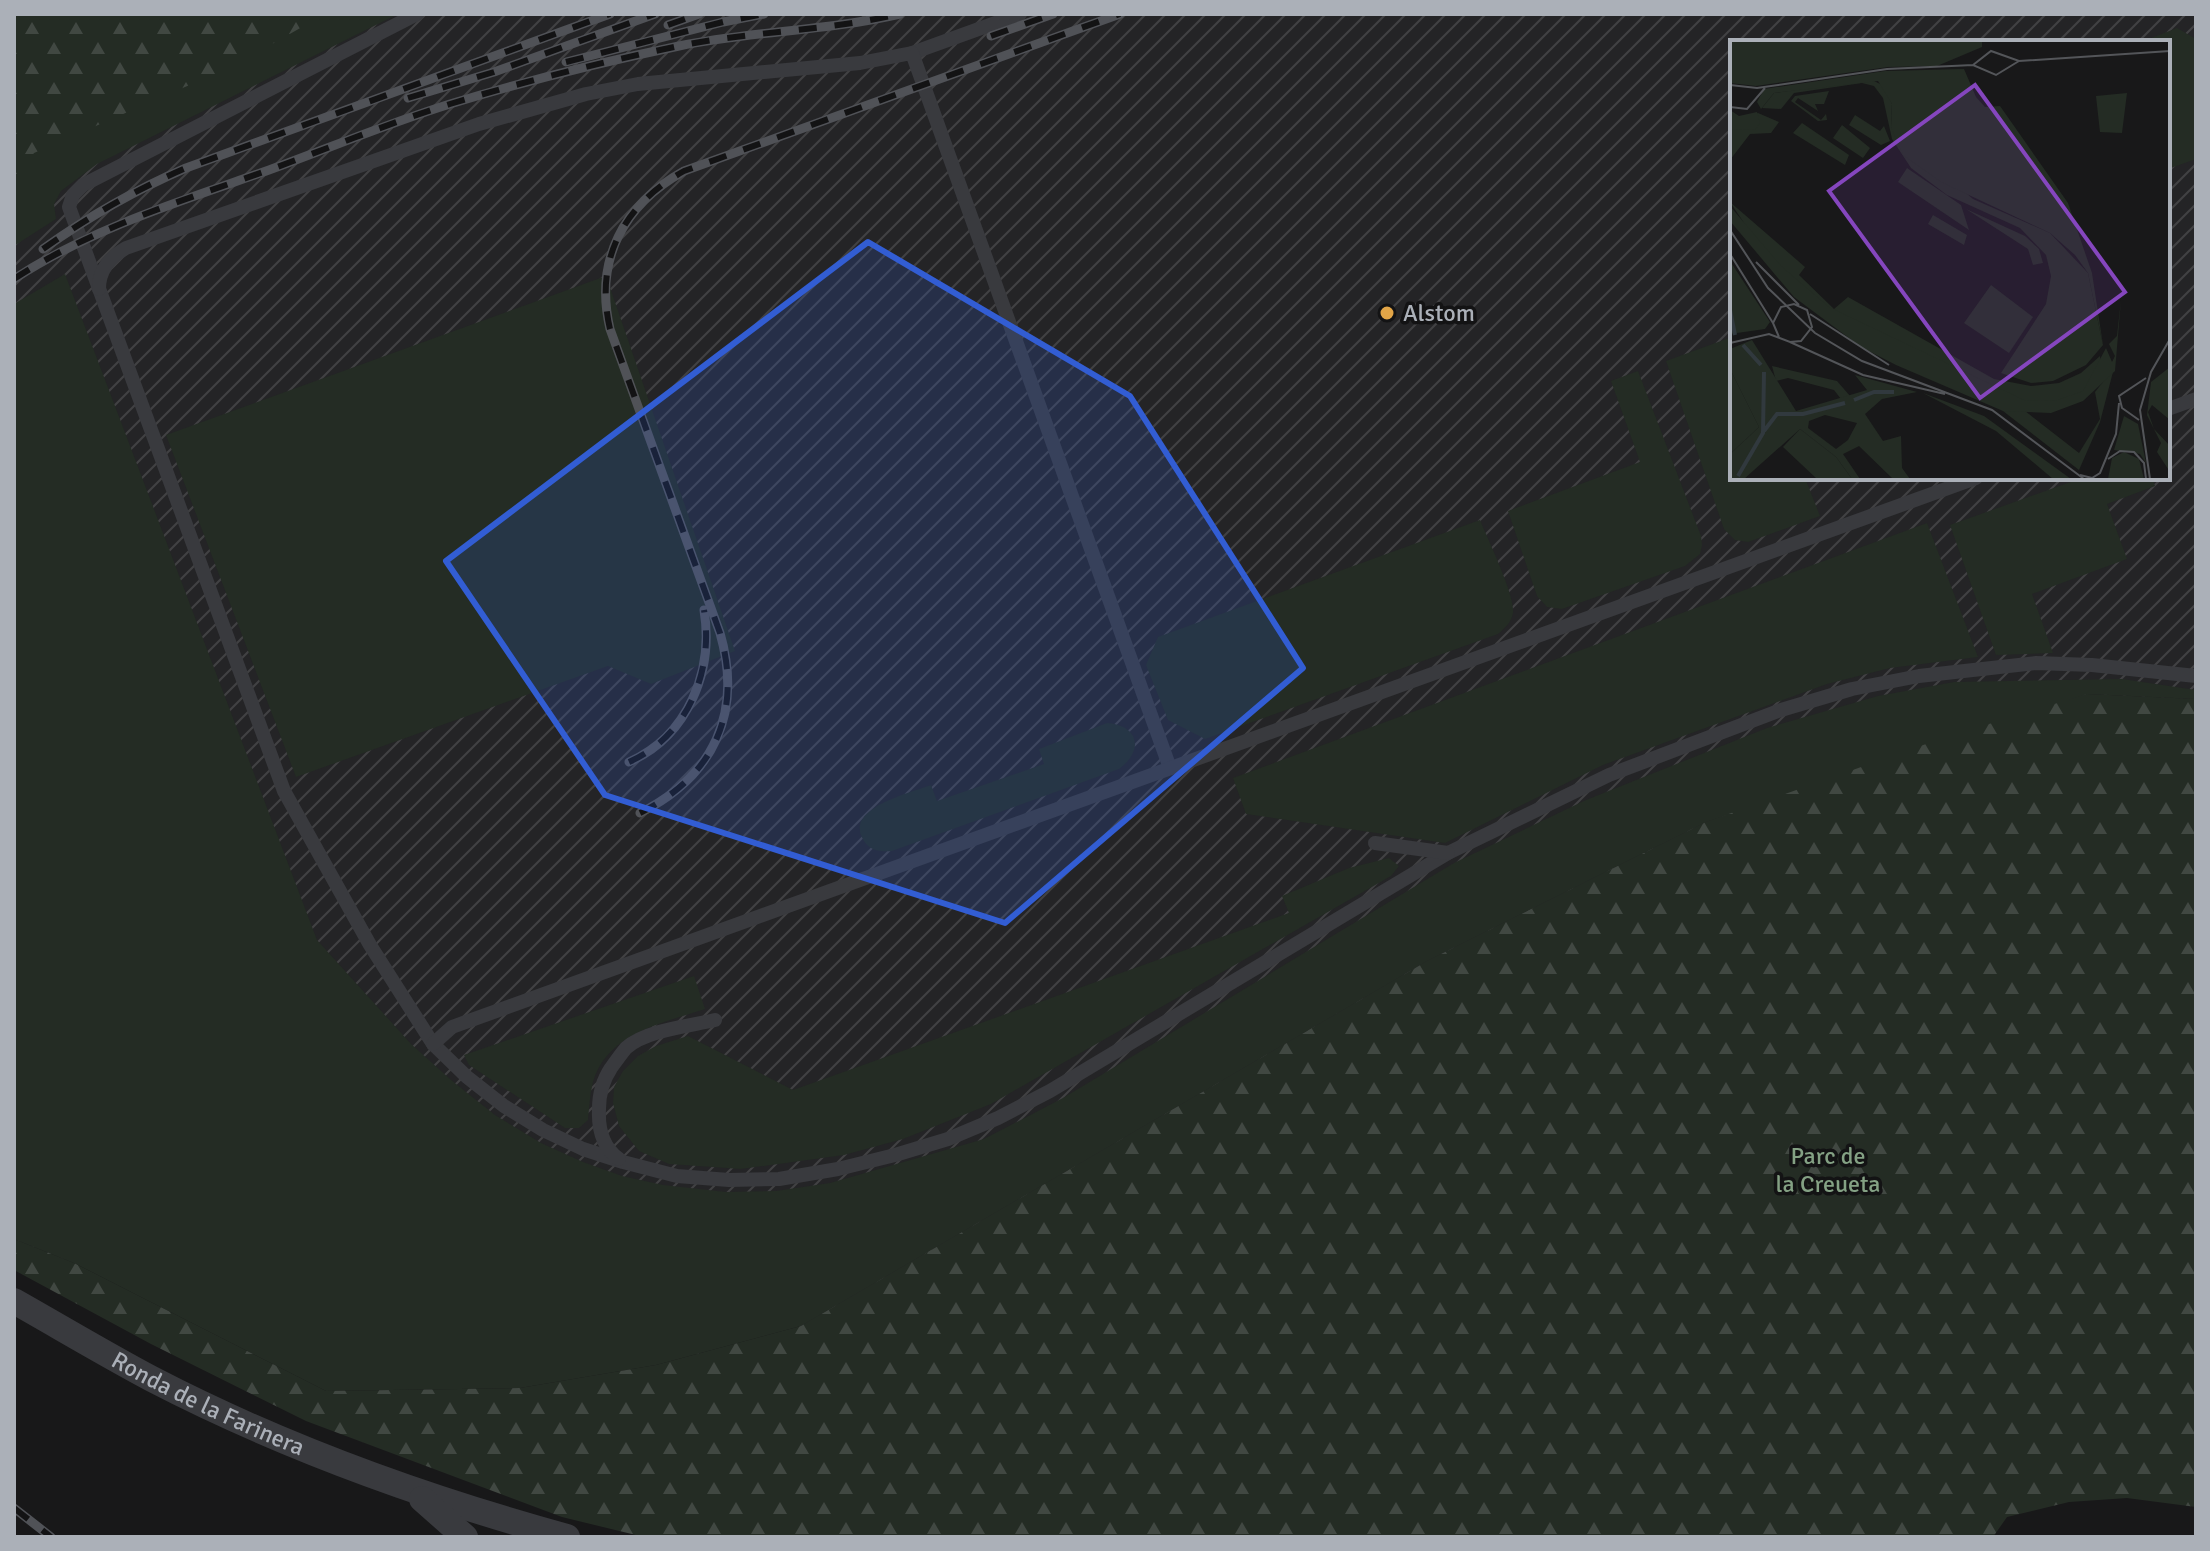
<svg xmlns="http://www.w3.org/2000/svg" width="2210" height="1551" viewBox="0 0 2210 1551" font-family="Signika,sans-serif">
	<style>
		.industrial { fill: url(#industrial-furrows); fill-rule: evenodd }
		.grass { fill: #242c24 }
		.forest { fill: url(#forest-firs) }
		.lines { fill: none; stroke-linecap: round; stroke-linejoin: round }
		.lane { stroke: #393a3e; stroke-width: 14 }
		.street { stroke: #393a3e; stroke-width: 26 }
		.rail-casing { stroke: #505257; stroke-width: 9 }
		.rail { stroke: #131314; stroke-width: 6; stroke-dasharray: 18; stroke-linecap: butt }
		.marked { fill: #325dd3; fill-opacity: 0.2; stroke: #325dd3; stroke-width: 6; stroke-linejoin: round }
		.poi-dot { fill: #e2a547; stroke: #131314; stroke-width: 3 }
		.labels { text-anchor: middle; stroke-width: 7; stroke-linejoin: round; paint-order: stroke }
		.poi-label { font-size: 24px; fill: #abb0b8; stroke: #131314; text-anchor: start }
		.park-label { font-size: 24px; fill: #84a184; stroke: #131314 }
		.street-label { font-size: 24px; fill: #abb0b8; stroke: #131314 }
		.inset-river { fill: none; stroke: #31393e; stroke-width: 4 }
		.inset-road { fill: none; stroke: #535559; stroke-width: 2 }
		.view { fill: #8546be; fill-opacity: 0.15; stroke: #8546be; stroke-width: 4 }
		.inset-edge { fill: none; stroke: #abb0b8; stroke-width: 4 }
	</style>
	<defs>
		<pattern id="industrial-furrows" width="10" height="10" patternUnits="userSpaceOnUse" patternTransform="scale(2)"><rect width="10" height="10" fill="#242426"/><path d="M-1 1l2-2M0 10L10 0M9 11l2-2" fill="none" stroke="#414143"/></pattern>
		<pattern id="forest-firs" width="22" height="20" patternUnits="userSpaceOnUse" patternTransform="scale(2)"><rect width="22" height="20" fill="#242c24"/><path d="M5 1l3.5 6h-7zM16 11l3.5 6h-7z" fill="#414842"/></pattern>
	</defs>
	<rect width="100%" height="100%" fill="#181819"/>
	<path class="industrial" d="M288 14H2196V699L2087 694 801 1326 74 1263 14 1239V145ZM1732 42H2168V478H1732Z"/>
	<g class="grass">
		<polygon points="288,14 398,14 97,164 61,191 54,204 56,219 14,246 14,145"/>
		<polygon points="2177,28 2196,39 2196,159 2168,169 2168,42 2141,42"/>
		<polygon points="65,274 317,940 411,1044 451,1080 495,1115 541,1143 583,1162 622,1176 663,1185 726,1192 776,1191 830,1183 984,1139 1063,1098 1454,863 1586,800 1767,728 1878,696 1954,682 2122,679 2196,690 2196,699 2087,694 1706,822 1429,960 801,1326 656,1365 520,1388 326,1391 74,1263 14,1239 14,304"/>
		<polygon points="606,276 735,651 651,684 608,666 296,777 166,435"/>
		<polygon points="1732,337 1732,478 1805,478 1820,516 1748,542 1735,540 1724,529 1666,361"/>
		<polygon points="1638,371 1701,536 1702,545 1700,554 1685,566 1562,609 1547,607 1537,596 1508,511 1640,462 1611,381"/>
		<polygon points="2082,478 2152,478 2155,486 2107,504 2127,559 2032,594 2053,653 1996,655 1950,525"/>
		<path d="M1480 520C1488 540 1515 595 1513 613 1511 623 1505 628 1498 634L1205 739 1168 720 1146 665 1158 637Z"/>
		<polygon points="1927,523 1978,657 1890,668 1827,684 1603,765 1445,843 1246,814 1233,778"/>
		<path d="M1107 723C1138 725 1145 750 1119 769L892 851C881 852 870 851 864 841 842 808 911 793 931 785L937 801 1044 764 1039 749Z"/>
		<polygon points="1389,858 1399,866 1391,876 991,1104 903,1139 844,1155 741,1169 669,1164 639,1151 619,1126 613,1103 614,1087 623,1071 638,1056 656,1046 688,1036 793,1090 1289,913 1282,896 1349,868"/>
		<path d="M694 976 705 1009C663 1023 607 1033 593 1082 590 1094 589 1108 588 1120L579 1128H565L469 1065 464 1055Z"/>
	</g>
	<g class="forest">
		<polygon points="14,14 325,14 233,66 34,153 14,180"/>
		<polygon points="2087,694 2196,699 2196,1507 2127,1498 2069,1502 2007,1517 1993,1537 644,1537 562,1517 306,1421 151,1344 14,1270 14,1239 74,1263 326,1391 520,1388 656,1365 801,1326 1429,960 1706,822 1943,738"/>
	</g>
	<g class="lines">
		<g class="lane">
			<polyline points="417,14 83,185 73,195 69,207 284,791 370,945 433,1044 467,1077 504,1106 543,1130 583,1149 623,1162 677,1176 729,1180 779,1179 838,1169 895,1155 948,1139 998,1118 1050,1091 1448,853 1609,775 1781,710 1852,689 1919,676 2036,663 2092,665 2196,676"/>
			<polyline points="912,53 1020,14"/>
			<path d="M99 289C99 270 110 257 126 248L479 124 586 94 638 84 860 63 912 53 1170 768"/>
			<polyline points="2168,409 2196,399"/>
			<polyline points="1375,843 1448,853"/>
			<polyline points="433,1044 452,1027 1976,478"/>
			<path d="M619 1159C602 1147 598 1129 599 1109 599 1095 603 1080 611 1068 616 1061 621 1054 626 1048 646 1030 690 1026 715 1020"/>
		</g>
		<g class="street">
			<path id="s1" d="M14 1301C60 1327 105 1354 152 1379 283 1447 425 1498 567 1537"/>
			<polyline points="422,1499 465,1537"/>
		</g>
		<defs>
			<g id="rail">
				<polyline points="668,25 699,14"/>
				<polyline points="991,36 1053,14"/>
				<polyline points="566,62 723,22 764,14"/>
				<polyline points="408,98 494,72 655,14"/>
				<path d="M43 249C88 217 135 190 186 168L610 14"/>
				<path d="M14 279C92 228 181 201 269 170 329 148 389 123 450 104 525 81 602 62 679 46 752 31 827 31 900 14"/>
				<path d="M629 762C688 736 714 671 704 610"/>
				<path d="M640 813C714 776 743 713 720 633L610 329C594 260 623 205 684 171L1120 14"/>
				<polyline points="14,1508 51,1537"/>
			</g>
		</defs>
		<use href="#rail" class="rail-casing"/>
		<use href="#rail" class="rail"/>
	</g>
	<path class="marked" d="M868 242 1130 396 1303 668 1005 923 605 795 446 561Z"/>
	<circle class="poi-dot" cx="1387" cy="313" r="8"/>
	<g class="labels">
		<g class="poi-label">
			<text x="1403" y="321">Alstom</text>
		</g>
		<g class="park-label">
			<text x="1828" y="1164">Parc de<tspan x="1828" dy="28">la Creueta</tspan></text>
		</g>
		<g class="street-label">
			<text dy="8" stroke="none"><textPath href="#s1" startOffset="220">Ronda de la Farinera</textPath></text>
		</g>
	</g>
	<g transform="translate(1730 40)">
		<rect width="440" height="440" fill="#181819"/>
		<path d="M140 39 154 46 162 64 161 87 243 159 320 193 358 233 373 305 356 325 323 341 301 343 271 333 316 264 321 236 316 215 290 188 217 155 181 128 162 99 153 58 144 46 132 43 64 53 51 69 32 68 44 53ZM99 51 94 64H85L88 71 68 58 65 62 91 80 96 74 97 80 88 81 61 61 65 56ZM28 73 49 82 41 93 20 94 0 120V81ZM125 75 150 91 154 86 160 101 151 105 119 85ZM72 83 119 115 115 125 63 93ZM112 85 140 108 133 118 103 98ZM177 128 231 165 239 190 168 142ZM0 162 75 227 69 235 104 269 118 257 264 339 301 346 329 343 351 333 370 316 371 329 353 356 303 366 107 275 34 213ZM236 169 295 196 309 209 313 223 303 225 298 209ZM203 175 237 195 234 205 198 184ZM261 245 303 277 279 313 234 283ZM42 326 107 341 120 356 111 359 104 350 58 338 46 341ZM440 327V380L422 365 418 372 424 389 440 406V432L427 412 431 403 417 375 421 342ZM384 328 370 382 349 430 273 371H295L349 413 370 379 365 352ZM193 353 254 376 341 439H323L266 391ZM394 376 408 384 416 423 410 414 384 410ZM394 412 409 419 414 439H378L382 418Z" fill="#242c24"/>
		<path d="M234 29 246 57 255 67 270 66 338 163 362 233 373 305 358 233 345 215 320 193 211 142 173 115 161 87 162 64 148 41 44 53 31 69 27 62 34 49 155 31ZM0 70 9 76 27 72 30 83 25 90 0 89ZM0 166 51 226 99 267 296 361 328 360 353 351 376 308 382 322 385 316 379 304 387 296 391 260 385 331 353 361 321 373 273 371 166 325 131 307 64 257 0 181ZM0 221 40 282 35 289 0 294ZM22 300 66 371 137 350 125 335 187 352 152 359 135 374 153 401 171 396 172 428 180 439H163L129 406 113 414 130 439H122L106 417 70 389 14 439H0V414L29 387 0 329V309ZM95 375 127 383 118 400 106 409 78 388 79 381Z" fill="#242c24" fill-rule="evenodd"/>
		<path d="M0 1H252V7L207 26 158 27 26 46 0 43Z" fill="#242c24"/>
		<path d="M397 53 392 93 370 92 366 56ZM0 329 29 387 0 414ZM70 389 106 417 122 439H87L53 407Z" fill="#242c24"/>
		<path class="inset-river" d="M0 270 5 295M13 305 31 325M124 360 144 352H164M34 391 47 374H73L115 363M8 436 33 393 34 332"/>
		<path class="inset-road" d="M243 25 261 11 289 21 440 11M0 45 27 48 157 29 243 25 266 35 289 21M0 67 17 69 35 48M0 190 38 248 85 293 132 321 262 370 354 439M0 214 43 283M26 222 69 265M80 274 159 325M60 302 133 335 215 354M0 303 39 294 60 302 71 301 82 287 77 270 64 264 51 267 43 283 49 297M409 380 392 368 389 356 416 338M378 419 390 411 404 412 414 423 416 439M350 435 362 438 370 433 386 394 389 363M420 439 410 370 421 332 440 299"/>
		<path class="view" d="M245 45 395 252 250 358 99 151Z"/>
		<rect width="440" height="440" class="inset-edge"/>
	</g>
	<rect width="2210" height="1551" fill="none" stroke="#abb0b8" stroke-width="32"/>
</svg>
